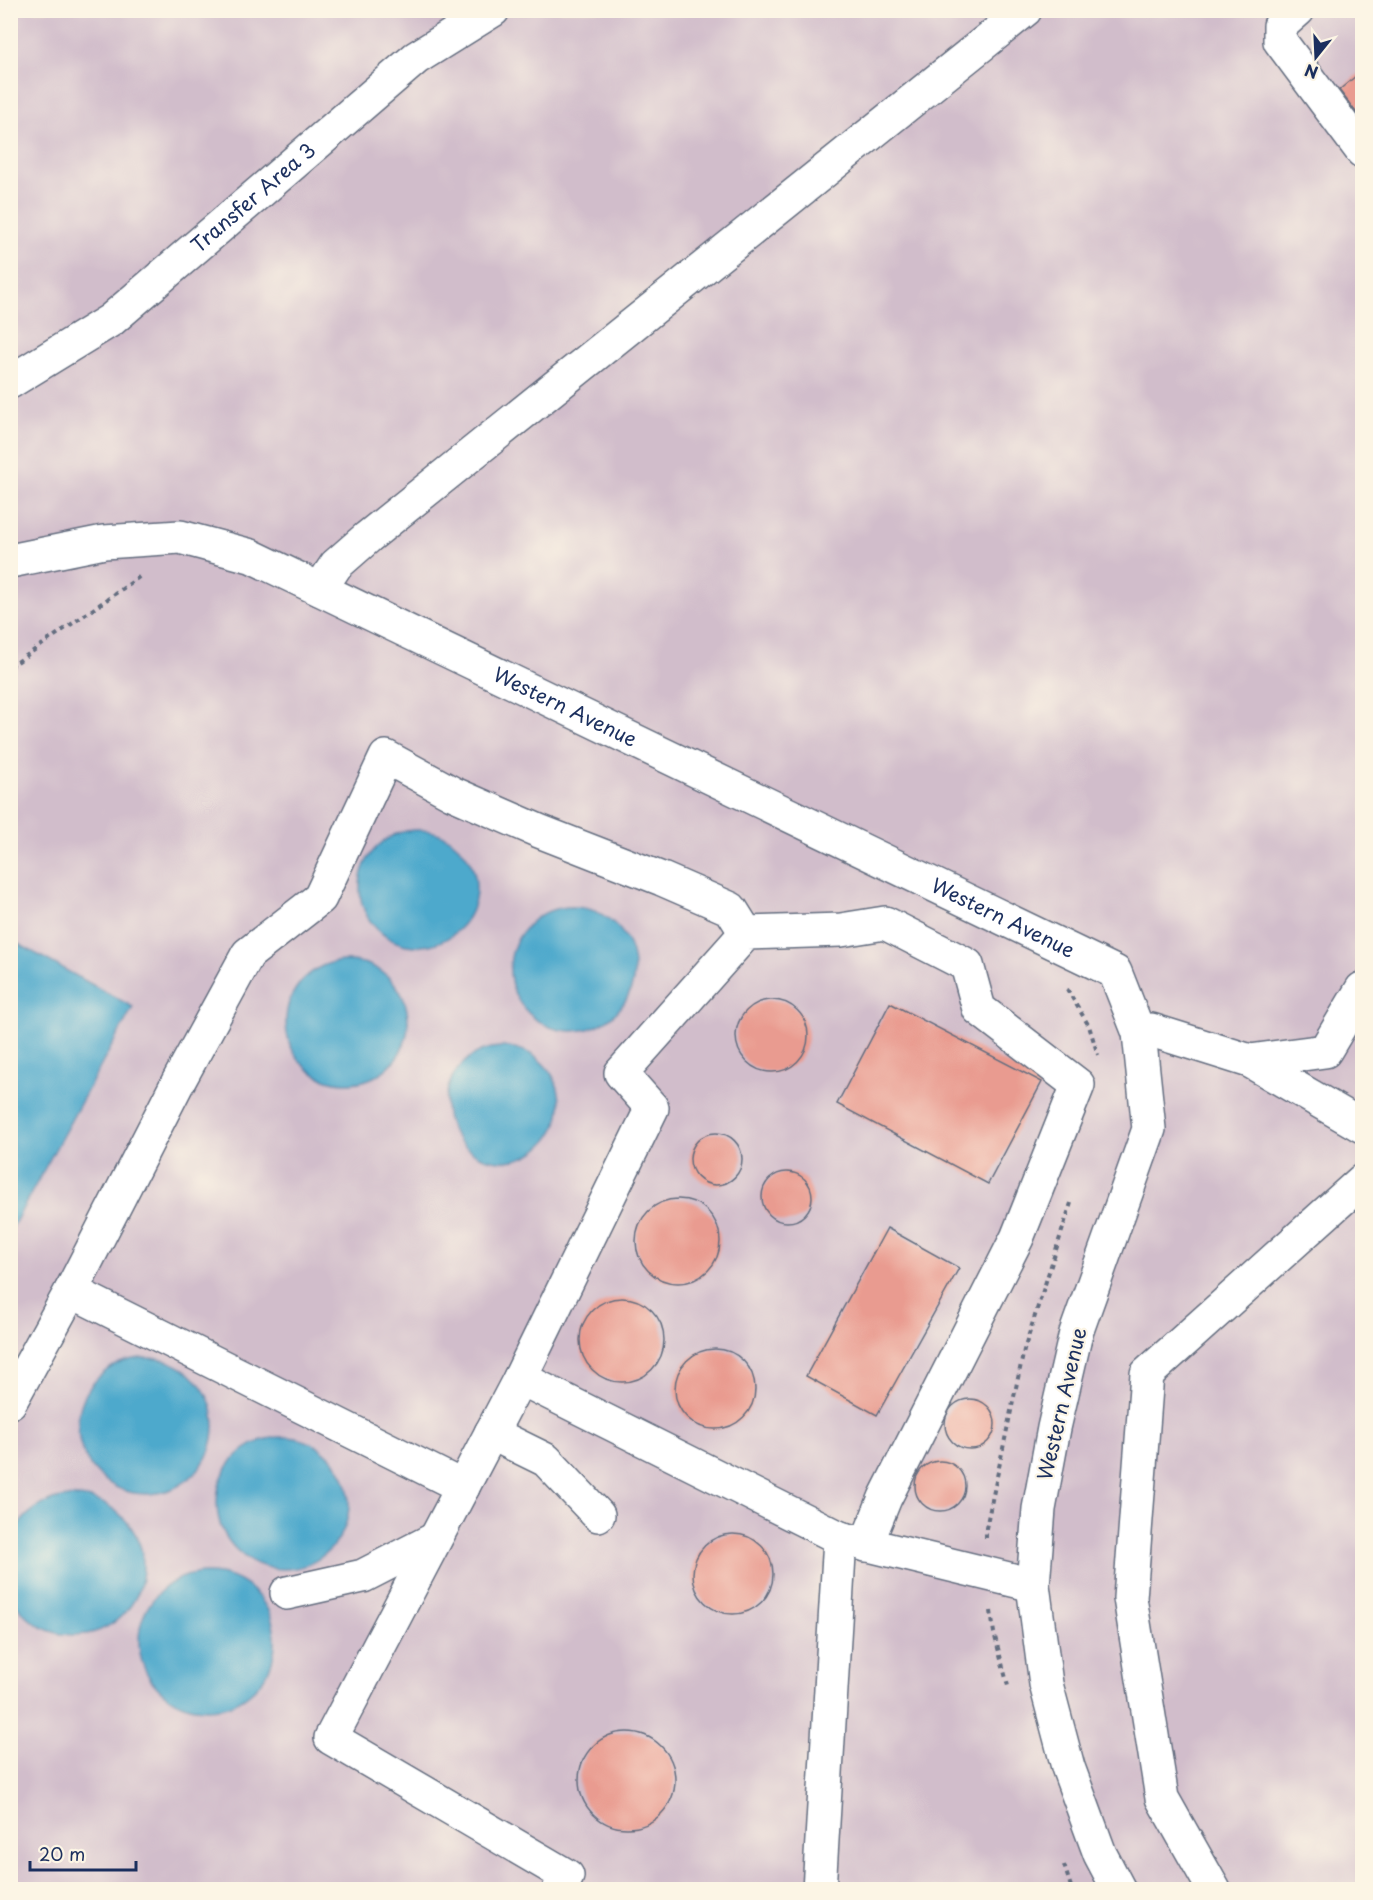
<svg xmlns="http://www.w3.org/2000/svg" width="1373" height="1900" viewBox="0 0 1373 1900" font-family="'Playpen Sans',sans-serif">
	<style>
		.industrial { fill: #d1bdcb }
		.water { fill: #4ea9cc; stroke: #346c95; stroke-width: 1.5 }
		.building { fill: #e99b90 }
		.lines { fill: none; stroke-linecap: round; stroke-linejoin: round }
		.minor-casing { stroke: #646d7f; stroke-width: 36 }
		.path { stroke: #646d7f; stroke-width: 4; stroke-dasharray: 4.5 4.5; stroke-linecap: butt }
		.minor { stroke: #fff; stroke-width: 33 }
		.labels { text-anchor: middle; stroke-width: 4.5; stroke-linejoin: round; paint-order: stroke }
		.street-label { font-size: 20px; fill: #1b2f5e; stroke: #fcf5e5 }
	</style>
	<rect width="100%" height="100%" fill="#fcf5e5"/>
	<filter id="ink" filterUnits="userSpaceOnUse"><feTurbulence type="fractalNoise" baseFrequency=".0167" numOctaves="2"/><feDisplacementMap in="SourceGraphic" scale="12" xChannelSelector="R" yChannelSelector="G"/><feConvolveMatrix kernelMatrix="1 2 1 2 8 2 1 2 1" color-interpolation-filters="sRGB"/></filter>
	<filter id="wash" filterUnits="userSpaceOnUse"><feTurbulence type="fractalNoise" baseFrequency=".008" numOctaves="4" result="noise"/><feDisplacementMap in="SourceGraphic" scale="24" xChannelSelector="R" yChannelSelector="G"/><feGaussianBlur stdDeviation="1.35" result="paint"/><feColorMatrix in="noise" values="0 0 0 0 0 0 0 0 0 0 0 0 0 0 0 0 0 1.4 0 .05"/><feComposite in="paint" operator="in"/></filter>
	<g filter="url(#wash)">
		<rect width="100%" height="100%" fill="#ebe0bc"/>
		<rect class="industrial" x="11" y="11" width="1351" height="1878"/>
		<g class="water">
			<circle cx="418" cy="888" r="58"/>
			<circle cx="572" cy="969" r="62"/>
			<polygon points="11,940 133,1007 11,1230"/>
			<circle cx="347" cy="1022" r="61"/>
			<circle cx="503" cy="1104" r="57"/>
			<circle cx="146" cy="1426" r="68"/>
			<circle cx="283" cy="1503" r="66"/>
			<circle cx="74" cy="1566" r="69"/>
			<circle cx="207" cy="1641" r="68"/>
		</g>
		<g id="blocks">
			<g class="building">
				<polygon points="1362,71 1362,120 1339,90"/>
				<circle cx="772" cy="1036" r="36"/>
				<polygon points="890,1003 1042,1082 988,1184 837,1104"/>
				<circle cx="716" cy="1159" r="26"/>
				<circle cx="787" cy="1197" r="25"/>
				<circle cx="678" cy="1241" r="42"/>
				<polygon points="887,1228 959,1268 877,1415 806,1376"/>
				<circle cx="622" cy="1340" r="42"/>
				<circle cx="715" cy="1389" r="40"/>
				<circle cx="970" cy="1424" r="25"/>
				<circle cx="940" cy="1486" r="25"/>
				<circle cx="733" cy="1574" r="40"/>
				<circle cx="627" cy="1780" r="48"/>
			</g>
		</g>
	</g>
	<g filter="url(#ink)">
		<use href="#blocks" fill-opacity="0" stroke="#646d7f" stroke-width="1.5"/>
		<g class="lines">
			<defs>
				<g id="minor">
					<polyline points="1298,10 1280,26 1280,41 1362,151"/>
					<path id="s1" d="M10 382 111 320 416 58 493 10"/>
					<path id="s2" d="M10 561 104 542 180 537 251 556 1115 972 1139 1033 1149 1129 1076 1333 1054 1428 1039 1509 1033 1585 1046 1684 1068 1767 1100 1854 1119 1890"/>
					<polyline points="320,589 336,565 368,537 1025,10"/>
					<polyline points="1139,1033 1151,1030 1250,1061 1362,1126"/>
					<polyline points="1250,1061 1325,1051 1362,989"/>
					<polyline points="71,1291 177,1084 248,954 320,898 386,757 452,793 539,831 662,879 731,909 746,933"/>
					<polyline points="520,1378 652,1108 621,1073 746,933 841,930 885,923 967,965 979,1009 1078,1085 1017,1238 885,1498 866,1545"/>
					<polyline points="10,1402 71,1291 463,1487"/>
					<polyline points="491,1433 546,1460 598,1515"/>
					<polyline points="287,1593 363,1576 435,1539"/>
					<polyline points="559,1890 567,1876 331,1738 520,1378 840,1538"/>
					<polyline points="819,1890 840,1538 1033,1585"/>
					<polyline points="1214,1890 1162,1798 1130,1598 1147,1374 1362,1181"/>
				</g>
			</defs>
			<use href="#minor" class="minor-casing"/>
			<g class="path">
				<polyline points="10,667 142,575"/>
				<polyline points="1067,989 1089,1026 1098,1055"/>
				<polyline points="986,1538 986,1528 1024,1350 1071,1203"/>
				<polyline points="991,1611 994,1633 1008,1686"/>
				<polyline points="1064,1865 1072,1890"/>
			</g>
			<use href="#minor" class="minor"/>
		</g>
	</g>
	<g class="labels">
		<g class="street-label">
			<text dy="7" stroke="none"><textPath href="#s1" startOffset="306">Transfer Area 3</textPath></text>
			<text dy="7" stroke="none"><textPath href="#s2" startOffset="594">Western Avenue</textPath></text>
			<text dy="7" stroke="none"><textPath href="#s2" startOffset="1080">Western Avenue</textPath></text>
			<text transform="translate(1062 1404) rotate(-77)" y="7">Western Avenue</text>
		</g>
	</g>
	<rect width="1373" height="1900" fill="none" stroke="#fcf5e5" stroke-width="36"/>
	<g transform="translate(1316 57) rotate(198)" stroke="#fcf5e5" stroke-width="4.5" paint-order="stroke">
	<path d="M0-4.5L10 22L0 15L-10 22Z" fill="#1b2f5e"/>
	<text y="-9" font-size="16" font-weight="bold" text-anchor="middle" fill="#1b2f5e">N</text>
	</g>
	<path d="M30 1861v9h106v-9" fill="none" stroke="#1b2f5e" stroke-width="3"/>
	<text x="39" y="1861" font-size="18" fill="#1b2f5e" stroke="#fcf5e5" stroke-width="4.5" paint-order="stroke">20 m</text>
</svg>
